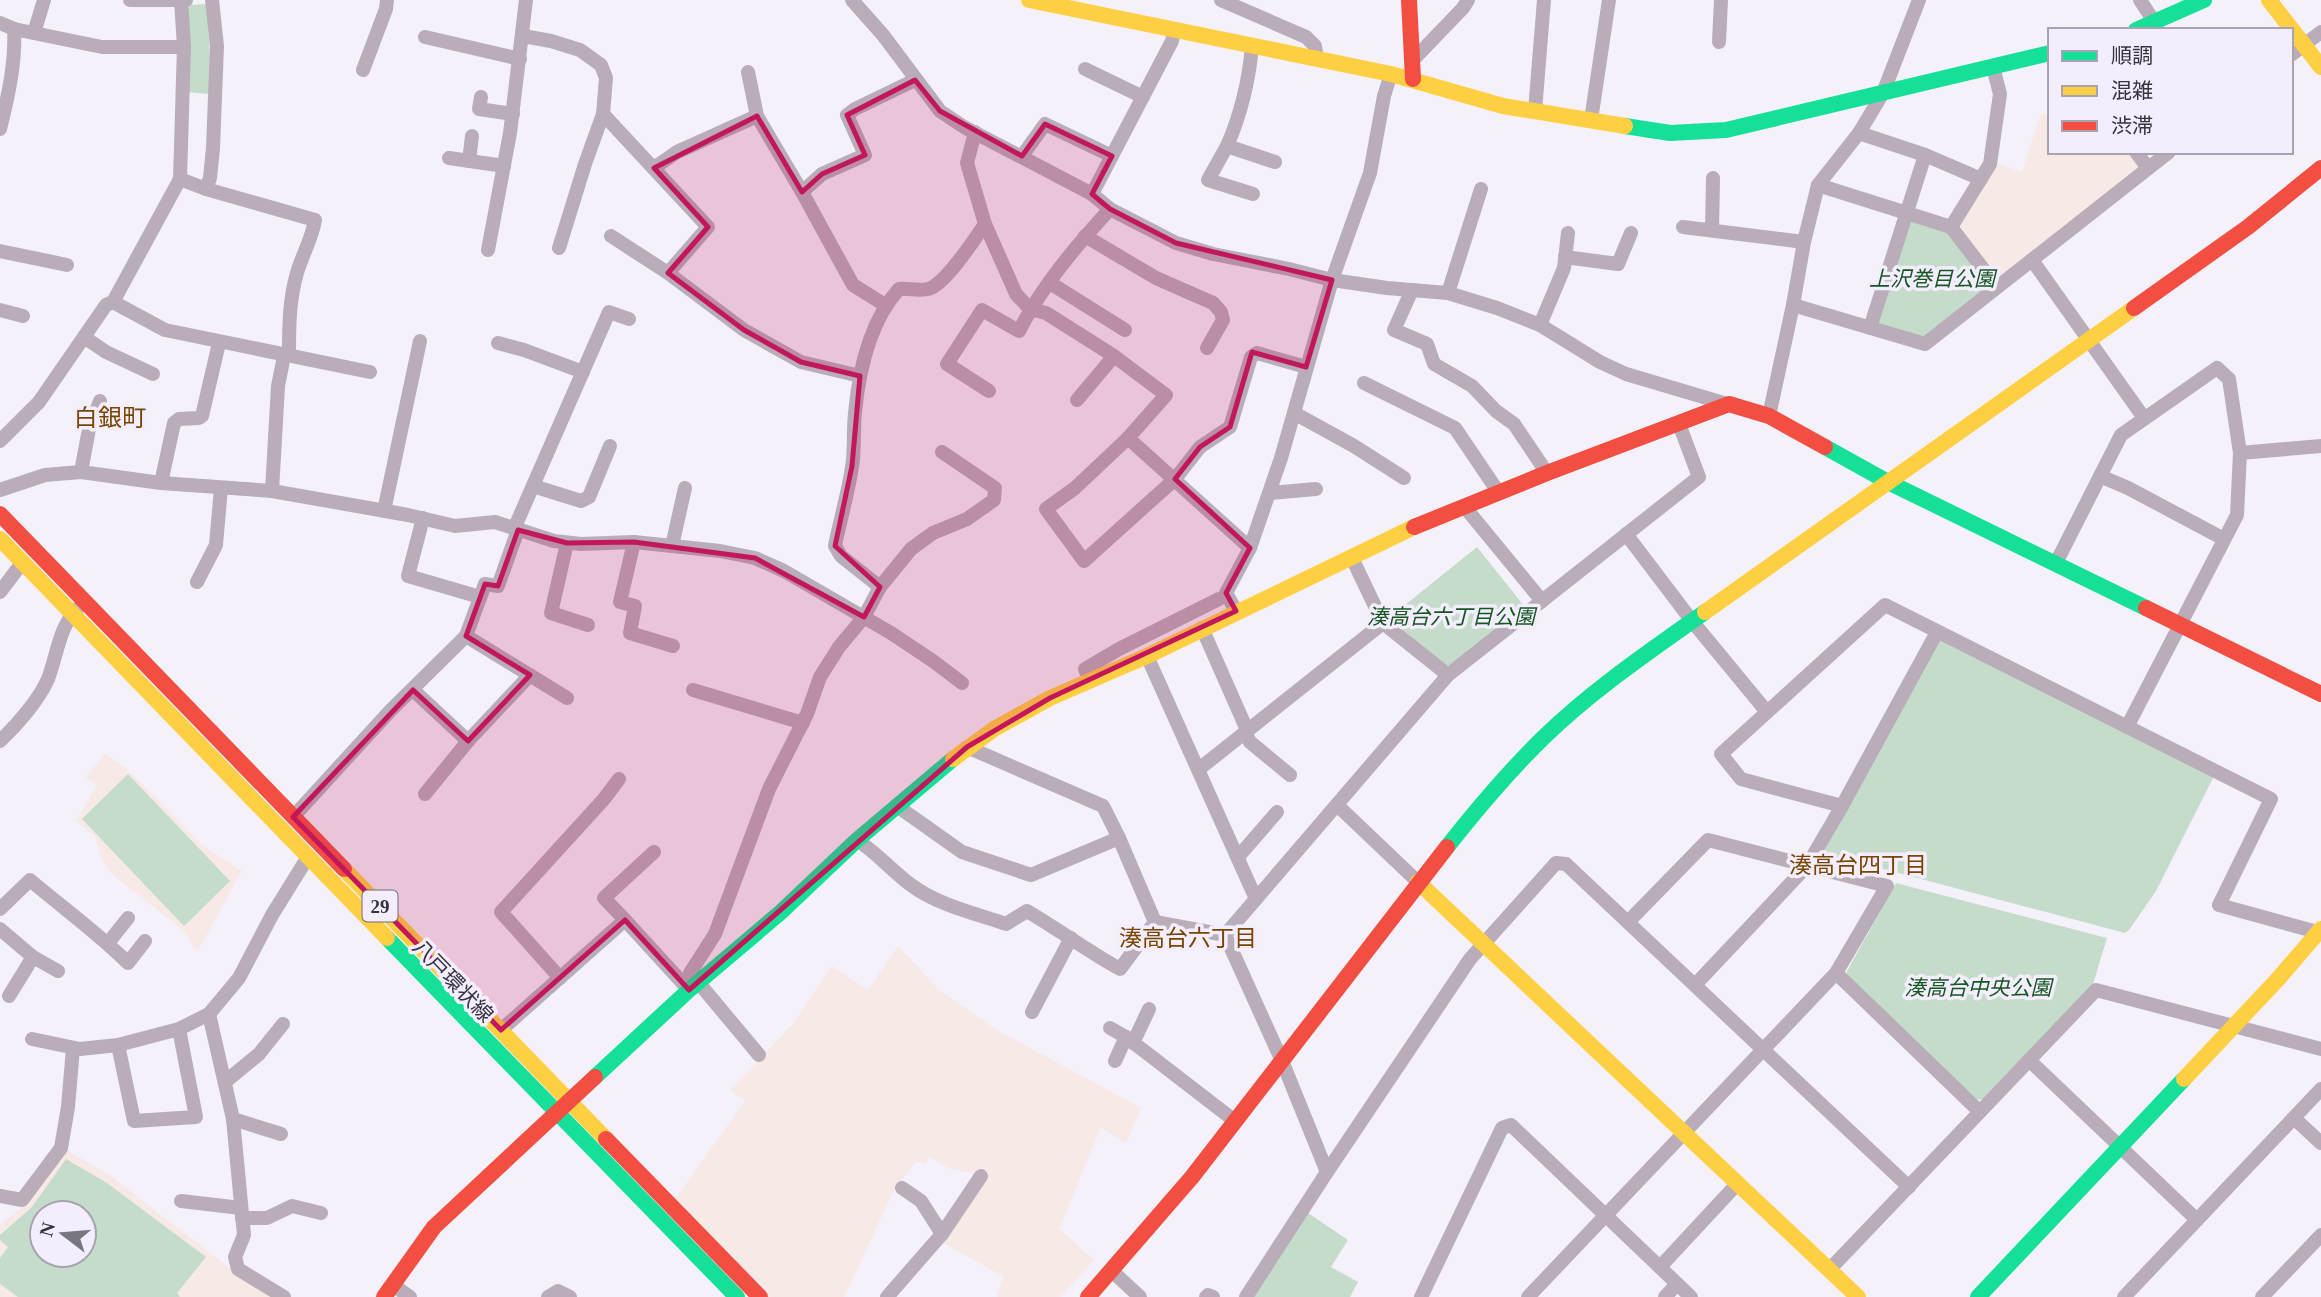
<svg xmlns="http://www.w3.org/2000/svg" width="2321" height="1297" viewBox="0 0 2321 1297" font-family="'Times New Roman','Noto Sans JP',serif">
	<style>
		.education { fill: #f6e9e6; fill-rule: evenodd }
		.green { fill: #c6dcca; fill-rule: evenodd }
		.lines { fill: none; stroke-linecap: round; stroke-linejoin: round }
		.street { stroke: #b8adb9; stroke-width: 14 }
		.fast { stroke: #16e098; stroke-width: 16 }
		.slow { stroke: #ffcf43; stroke-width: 16 }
		.jam { stroke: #f24e42; stroke-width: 16 }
		.marked { fill: #c2185b; fill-opacity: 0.2; stroke: #c2185b; stroke-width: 5; stroke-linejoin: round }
		.labels { text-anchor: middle; stroke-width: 7; stroke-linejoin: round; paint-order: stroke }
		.shield { fill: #f3edfe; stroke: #6f6b76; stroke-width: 2 }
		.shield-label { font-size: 19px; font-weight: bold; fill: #36333b }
		.park-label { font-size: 21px; font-style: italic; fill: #155720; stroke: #f3edfe }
		.street-label { font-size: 21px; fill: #36333b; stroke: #f3edfe }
		.neighbourhood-label { font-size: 23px; fill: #784600; stroke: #f3edfe }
		.quarter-label { font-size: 24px; fill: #784600; stroke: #f3edfe }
	</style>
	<rect width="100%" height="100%" fill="#f4f1fa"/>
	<g class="education">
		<polygon points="2041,113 2050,116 2050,152 2128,152 2141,169 2001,278 1996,277 1957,227 1996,163 2022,172"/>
		<polygon points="105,754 127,769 202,845 242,871 197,952 184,931 112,874 101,857 95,836 76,821 97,786 86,777"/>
		<polygon points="898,946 939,990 997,1030 1141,1108 1126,1144 1101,1127 1059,1229 1094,1260 1060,1297 997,1297 1003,1276 938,1240 981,1175 948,1168 930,1157 925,1164 916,1161 892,1194 844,1297 760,1297 671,1205 745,1101 730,1090 793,1024 832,966 868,990"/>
		<path d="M65 1149 111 1176 232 1270 278 1297H0V1225L25 1205ZM42 1213H84V1255H42Z"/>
	</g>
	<g class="green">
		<polygon points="204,4 207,7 210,57 209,94 186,92 187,11 190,5"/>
		<polygon points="1906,212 1951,227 1997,287 1925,344 1870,328"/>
		<polygon points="1477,547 1525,607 1451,666 1445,665 1389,618"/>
		<polygon points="1943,639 2214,776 2156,891 2129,930 2125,933 1823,853 1937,642"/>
		<polygon points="128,774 230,881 184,926 82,819"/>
		<polygon points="1896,883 2107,938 2093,984 1983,1100 1976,1099 1847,977 1847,971"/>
		<path d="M66 1159 107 1183 206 1257 177 1293 180 1297H18L0 1284V1258L8 1247 0 1240V1235L32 1207ZM42 1213H84V1255H42Z"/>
		<polygon points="1308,1213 1348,1240 1331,1267 1358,1282 1350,1297 1252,1297"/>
	</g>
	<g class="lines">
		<g class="street">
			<polyline points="130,0 186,0"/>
			<polyline points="852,0 883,35 940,111 964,127 1092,194 1110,209 1176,243 1213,254 1289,269 1332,280 1387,288 1448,293 1497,308 1540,325 1600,362 1626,374 1727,404"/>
			<polyline points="1221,0 1306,37 1315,46 1317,59"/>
			<polyline points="2140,0 2155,23"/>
			<path d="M0 23 14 29C16 62 8 97 0 129"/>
			<polyline points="14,29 102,47 184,47"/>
			<polyline points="34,33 44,0"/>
			<polyline points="523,36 551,41 580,50 601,65 606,78 603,114 585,164 559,248"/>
			<polyline points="425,37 520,59"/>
			<polyline points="1719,42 1721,0"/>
			<path d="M1252 46C1249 80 1241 114 1227 146L1275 162"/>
			<polyline points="2291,55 2321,32"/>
			<polyline points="1413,60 1463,8 1468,0"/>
			<polyline points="1085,69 1143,97"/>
			<polyline points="363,70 386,9 387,0"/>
			<polyline points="748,72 757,116 802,192 853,285 885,305"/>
			<polyline points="481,97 479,109 513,114"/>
			<polyline points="1535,111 1544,0"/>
			<polyline points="603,114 708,227 668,273"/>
			<polyline points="1591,120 1609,0"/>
			<polyline points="975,132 967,163 985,224 1016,294 1030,309 1046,313 1114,356 1166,395 1128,438 1250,548"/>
			<polyline points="1859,133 1925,155 1981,179"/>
			<polyline points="1227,146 1208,180 1253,194"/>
			<polyline points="2136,152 2148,168"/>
			<polyline points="1022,156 1045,124 1112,156"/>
			<polyline points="449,158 504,166"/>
			<polyline points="469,161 472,136"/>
			<polyline points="654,168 677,152 757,116"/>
			<path d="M180 179 206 189 315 220C312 239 302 255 297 273 289 300 289 328 289 355"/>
			<polyline points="1818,185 1951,227 1997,287"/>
			<polyline points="206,189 210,178 213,148 217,46 212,0"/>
			<polyline points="802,192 822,174 865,155 847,115 855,109 915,80"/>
			<polyline points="1092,194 1172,41 1174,30"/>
			<polyline points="1683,227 1804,242"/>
			<polyline points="1951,227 1990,164 2000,94 1993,67"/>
			<polyline points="1712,230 1713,178"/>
			<polyline points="611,236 668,273 744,330 801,362 860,376"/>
			<polyline points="1085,236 1156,278 1213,303 1221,312 1223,320 1207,348"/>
			<polyline points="488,250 510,133 526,0"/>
			<polyline points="0,251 67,265"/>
			<polyline points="1565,257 1618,264 1631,233"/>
			<polyline points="2032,260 2144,418"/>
			<polyline points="1050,283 1125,330"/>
			<polyline points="1412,290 1394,330 1427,344 1434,364 1472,386 1496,411 1514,424 1547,473"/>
			<polyline points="1448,293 1481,189"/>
			<polyline points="113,302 165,330 370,372"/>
			<polyline points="1793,305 1925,344 2169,152"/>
			<polyline points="0,310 23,316"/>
			<polyline points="1540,325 1564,268 1568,233"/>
			<polyline points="1870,328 1925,155"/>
			<polyline points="84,337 106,352 153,374"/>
			<polyline points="498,343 524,350 583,372"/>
			<polyline points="1364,383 1455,428 1499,493"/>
			<path d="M989 391 947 364 982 310 1019 331C1042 286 1076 246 1110 209"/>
			<polyline points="1077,400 1114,356"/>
			<polyline points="1294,413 1354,446 1404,478"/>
			<polyline points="1769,416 1793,305 1804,242 1818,185 1859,133 1883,93 1919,0"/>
			<polyline points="1128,438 1075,488 1046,509 1084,561 1175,479 1200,447 1230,427 1251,357 1257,353 1306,367"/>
			<polyline points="0,441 39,402 106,305 113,302 180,179 184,47 181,0"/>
			<polyline points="2240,453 2321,446"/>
			<polyline points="81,472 89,429 100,401"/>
			<polyline points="2100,476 2128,488 2224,539"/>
			<polyline points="161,483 174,423 179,419 199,418 202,416 219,343"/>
			<polyline points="533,486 581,501 589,497 610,446"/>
			<polyline points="0,490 45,475 81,472 161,483 272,491 408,515 455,526 495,522 554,541 581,544 634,542 720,551 755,558 784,571 891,633 933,661 962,683"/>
			<polyline points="272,491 278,386 284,356"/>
			<polyline points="1270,493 1316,489"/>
			<polyline points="1464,506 1542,601"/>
			<polyline points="384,511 420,341"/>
			<polyline points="423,518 408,576 480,597"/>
			<polyline points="514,529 609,312 629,319"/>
			<polyline points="1626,534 1692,621 1767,712"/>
			<polyline points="634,542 620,602 635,606 630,633 673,646"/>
			<polyline points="567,543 551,613 588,625"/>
			<polyline points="672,546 685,488"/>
			<polyline points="1352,558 1383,623 1448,675"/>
			<polyline points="2056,563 2121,435 2217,368 2229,379 2240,453 2237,515 2127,727"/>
			<polyline points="197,582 216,545 221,488"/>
			<path d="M880 587 841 556 835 546C840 520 848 494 852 467 855 450 853 431 855 413 859 370 869 322 899 289 909 288 923 292 931 288 948 280 974 240 985 224"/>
			<polyline points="0,592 22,563"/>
			<polyline points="1236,611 1226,593 1250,548 1281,458 1332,280 1370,173 1384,96 1391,74"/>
			<polyline points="1202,628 1247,730"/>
			<polyline points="466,636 567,698"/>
			<polyline points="1147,656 1256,899"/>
			<polyline points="1090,681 1085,669 1119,649 1219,599"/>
			<polyline points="413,690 468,741 530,675"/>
			<polyline points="693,690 803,723"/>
			<polyline points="1245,732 1250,742 1290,775"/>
			<path d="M0 741C16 726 39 700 48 679 57 656 59 626 78 608"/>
			<polyline points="967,747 1103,806 1119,838 1155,922 1225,935 1282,1061 1327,1172 1470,959 1556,863 1566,864 1909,1187"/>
			<polyline points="1199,769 1383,623"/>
			<polyline points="425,794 468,741"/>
			<polyline points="1337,805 1418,882"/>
			<polyline points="897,806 962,852 1031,875 1119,838"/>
			<polyline points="1842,806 1741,779 1721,754 1885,605 2271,799 2219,905 2321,933"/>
			<polyline points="293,817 391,710 466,636 485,584 498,586 518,530"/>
			<path d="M857 840C877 853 892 871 911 885 938 905 974 913 1006 924L1027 911C1059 930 1088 951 1120 969L1155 922"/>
			<polyline points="1238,857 1277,812"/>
			<path d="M0 909 30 880C63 908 98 933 128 963L145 941"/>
			<polyline points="625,920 604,898 654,852"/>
			<polyline points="0,929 33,957 58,971"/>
			<polyline points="1225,935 1448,675 1699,477 1679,424"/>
			<polyline points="108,943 128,918"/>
			<polyline points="1836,973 1979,1111"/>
			<polyline points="560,978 501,912 604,799 619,779"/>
			<polyline points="698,982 759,1055"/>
			<polyline points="1695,985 1807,866 1842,806 1937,632"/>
			<polyline points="689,990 690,973 715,934 769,789 807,714 820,677 839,647 864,617 880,587 911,549 933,533 967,519 994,500 995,488 942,452"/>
			<polyline points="9,996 33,957"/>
			<polyline points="1032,1012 1071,938"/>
			<polyline points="209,1014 233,1119 244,1235 235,1257 238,1269 284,1297"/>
			<polyline points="1110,1028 1126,1037 1235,1121"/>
			<polyline points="501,1030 625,920 689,990"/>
			<polyline points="32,1039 80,1049 118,1045 179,1029 209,1014 239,978 272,915 308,857"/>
			<polyline points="1133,1043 1149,1009"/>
			<polyline points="118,1045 134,1121 196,1117 179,1029"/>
			<polyline points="2029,1060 2197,1220"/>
			<polyline points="1115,1061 1126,1037"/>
			<polyline points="225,1082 259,1054 283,1024"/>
			<polyline points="2294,1118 2321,1143"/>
			<polyline points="233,1119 281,1134"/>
			<polyline points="902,1188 921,1201 942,1234"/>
			<polyline points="0,1196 22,1200 61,1148 68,1107 73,1048"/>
			<polyline points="181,1201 241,1208"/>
			<polyline points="242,1218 267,1218 292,1206 321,1213"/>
			<polyline points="1660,1267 1738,1183"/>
			<polyline points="1829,1270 2096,990 2321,1049"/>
			<polyline points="1112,1271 1140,1297"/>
			<polyline points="393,1285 410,1297"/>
			<polyline points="548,1297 558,1291 570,1297"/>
			<polyline points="887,1297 942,1234 981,1176"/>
			<polyline points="1206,1297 1208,1295 1213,1297"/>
			<polyline points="1246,1297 1327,1172"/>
			<polyline points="1421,1297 1502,1128 1511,1125 1691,1297"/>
			<polyline points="1528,1297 1836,973 1887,886 1708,840 1628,922"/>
			<polyline points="1665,1297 1677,1284"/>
			<polyline points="2124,1297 2321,1089"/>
			<polyline points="2262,1297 2321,1235"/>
		</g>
		<g class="fast">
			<polyline points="2136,30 2204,0"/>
			<polyline points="1625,126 1670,133 1726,130 2050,53"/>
			<polyline points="1825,447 1888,482 2146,608"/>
			<path d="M1447 847C1477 809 1508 772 1543 738 1591 691 1650 651 1705 612"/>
			<polyline points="387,938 737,1297"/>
			<polyline points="595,1077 689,990 781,912 857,840 953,759"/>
			<polyline points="1978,1297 2184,1079"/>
		</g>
		<g class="slow">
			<polyline points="1029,0 1391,74 1503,106 1625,126"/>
			<polyline points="2269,0 2321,67"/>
			<polyline points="0,539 387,938"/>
			<polyline points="1705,612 2134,308"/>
			<polyline points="953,759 994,729 1050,698 1147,656 1414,527"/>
			<polyline points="344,869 606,1139"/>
			<polyline points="1418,882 1858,1297"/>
			<polyline points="2184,1079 2278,979 2321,929"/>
		</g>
		<g class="jam">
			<polyline points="1409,0 1413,79"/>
			<polyline points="2134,308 2248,227 2321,168"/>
			<polyline points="0,514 344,869"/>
			<polyline points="1414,527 1547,473 1729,404 1769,416 1825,447"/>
			<polyline points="2146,608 2321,694"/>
			<polyline points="606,1139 760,1297"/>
			<polyline points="384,1297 434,1227 595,1077"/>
			<polyline points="1088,1297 1192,1177 1447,847"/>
		</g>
	</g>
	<path class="marked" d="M915 80 940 111 1022 156 1045 124 1112 156 1092 194 1110 209 1176 243 1332 280 1306 367 1252 352 1230 427 1200 447 1175 479 1250 548 1226 593 1236 611 1050 698 967 747 689 990 625 920 501 1030 293 817 413 690 468 741 530 675 466 636 485 584 498 586 518 530 567 543 634 542 755 558 864 617 880 587 835 546 852 466 860 376 801 362 744 330 668 273 708 227 654 168 757 116 802 192 822 174 865 155 847 115Z"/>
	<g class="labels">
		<rect class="shield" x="362.5" y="890.5" width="35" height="31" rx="5"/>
		<g class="shield-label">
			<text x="380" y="913">29</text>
		</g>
		<g class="park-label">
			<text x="1932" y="286">上沢巻目公園</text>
			<text x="1451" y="624">湊高台六丁目公園</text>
			<text x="1978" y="995">湊高台中央公園</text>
		</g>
		<g class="street-label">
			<text transform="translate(453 981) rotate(46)" y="7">八戸環状線</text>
		</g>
		<g class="neighbourhood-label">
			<text x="1858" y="873">湊高台四丁目</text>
			<text x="1188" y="946">湊高台六丁目</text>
		</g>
		<g class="quarter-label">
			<text x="110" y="426">白銀町</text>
		</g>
	</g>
	<rect x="2048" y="28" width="245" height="126" fill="#f3edfe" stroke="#a7a3b0" stroke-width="2"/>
	<rect x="2062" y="51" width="35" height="10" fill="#16e098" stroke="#a7a3b0" stroke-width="2"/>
	<text x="2111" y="63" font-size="21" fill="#36333b">順調</text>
	<rect x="2062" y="86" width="35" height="10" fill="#ffcf43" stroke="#a7a3b0" stroke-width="2"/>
	<text x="2111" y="98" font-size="21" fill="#36333b">混雑</text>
	<rect x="2062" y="121" width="35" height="10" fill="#f24e42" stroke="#a7a3b0" stroke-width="2"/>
	<text x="2111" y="133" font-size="21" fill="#36333b">渋滞</text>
	<g transform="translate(63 1234) rotate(286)"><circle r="33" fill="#f3edfe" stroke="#a7a3b0" stroke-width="2"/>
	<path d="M0-5L12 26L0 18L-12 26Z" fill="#78767e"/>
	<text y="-10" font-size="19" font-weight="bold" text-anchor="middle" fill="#36333b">N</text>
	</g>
</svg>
